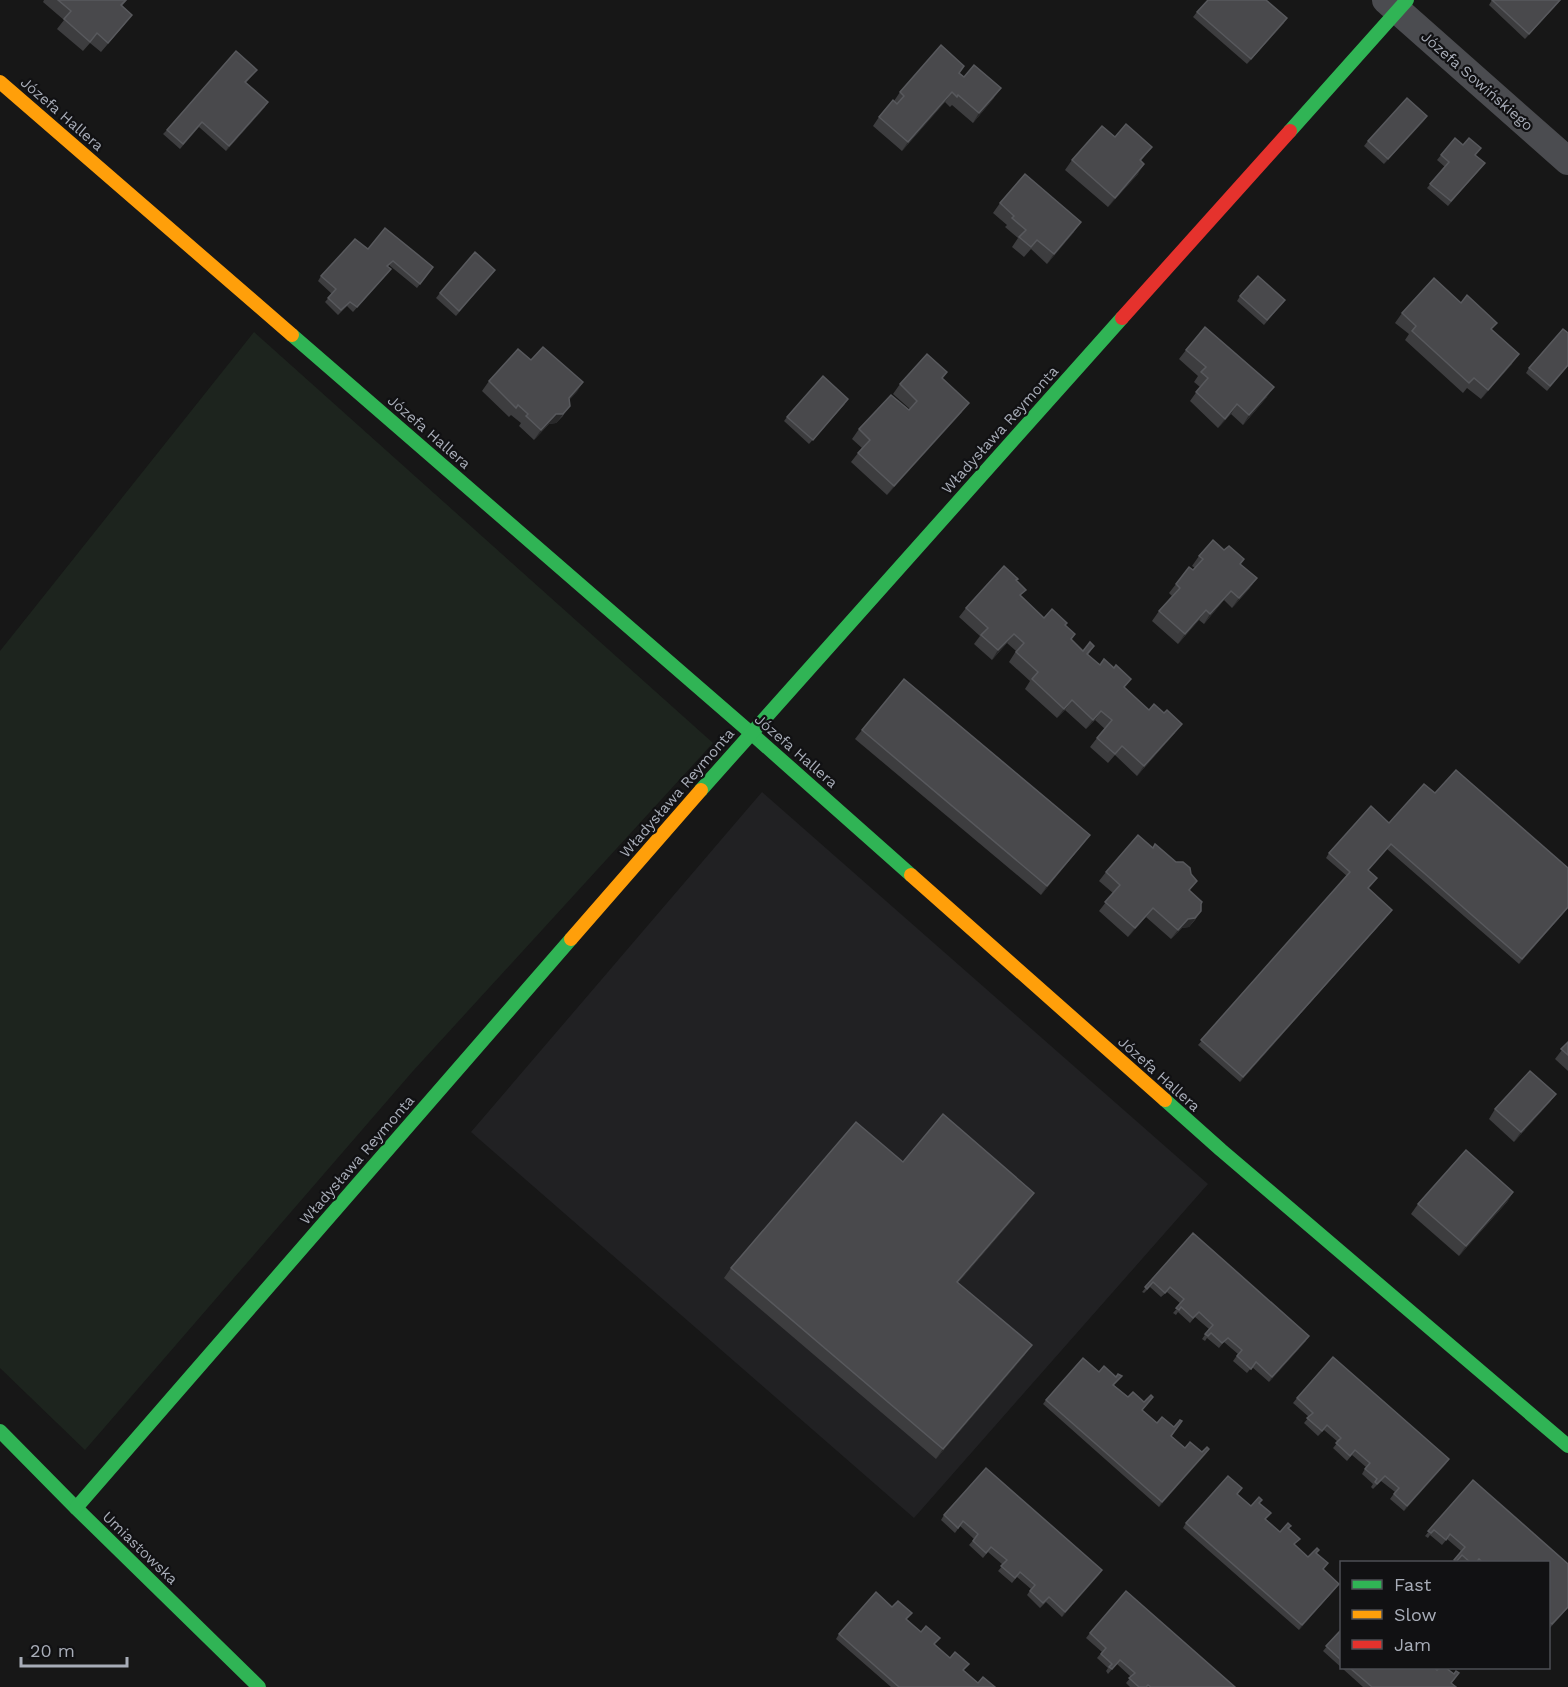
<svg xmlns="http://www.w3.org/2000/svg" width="1568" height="1687" viewBox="0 0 1568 1687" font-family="'Work Sans',sans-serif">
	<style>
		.built { fill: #212123 }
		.green { fill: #1d241e }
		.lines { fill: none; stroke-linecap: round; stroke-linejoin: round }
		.street { stroke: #4b4c50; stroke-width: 28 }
		.fast { stroke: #30b455; stroke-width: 14 }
		.slow { stroke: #ff9f0a; stroke-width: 14 }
		.jam { stroke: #e5322d; stroke-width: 14 }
		.wall { fill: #3d3d3f }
		.shaded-wall { fill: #29292a }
		.building { fill: #49494c; stroke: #58595d; stroke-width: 1.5 }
		.labels { text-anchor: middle; stroke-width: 4.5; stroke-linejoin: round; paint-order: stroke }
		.street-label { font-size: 15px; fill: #a8adb8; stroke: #111113 }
	</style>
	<rect width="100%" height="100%" fill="#171717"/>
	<polygon class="built" points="762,792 1208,1184 914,1518 471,1132"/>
	<polygon class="green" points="254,332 713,743 413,1071 85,1450 0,1368 0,651"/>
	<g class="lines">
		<polyline class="street" points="1386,0 1568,161"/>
		<g class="fast">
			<polyline points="1290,131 1407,0"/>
			<polyline points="292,335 751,733 911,875"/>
			<polyline points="701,790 1122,318"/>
			<polyline points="1165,1100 1221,1150 1568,1446"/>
			<polyline points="0,1431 76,1508 259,1687"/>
			<polyline points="76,1508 571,939"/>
		</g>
		<g class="slow">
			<polyline points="0,82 292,335"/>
			<polyline points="911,875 1165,1100"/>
			<polyline points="571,939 701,790"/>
		</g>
		<polyline class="jam" points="1122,318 1290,131"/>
	</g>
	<g class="wall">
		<polygon points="44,0 127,0 122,6 125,24 101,52 90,43 83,51 57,29 64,20 43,2"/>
		<polygon points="1492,0 1561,0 1525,39 1489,5"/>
		<polygon points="1197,12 1284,23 1247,64 1193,17"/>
		<polygon points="257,70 246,83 265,107 226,151 199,127 180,149 163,134 167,130"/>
		<polygon points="959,73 994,98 973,123 952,105 950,107 945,102 902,151 873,126 879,117 894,101 900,92"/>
		<polygon points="1427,116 1384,164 1364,146 1368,141"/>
		<polygon points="1115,137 1152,147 1141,161 1138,174 1108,207 1065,170 1072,160"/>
		<polygon points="1441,155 1476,156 1481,168 1448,206 1427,188 1445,167 1437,160"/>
		<polygon points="1000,203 1074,232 1047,264 1031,249 1024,257 1012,247 1018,238 1005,227 1007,225 993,213"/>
		<polygon points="368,249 433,267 417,288 389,265 388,267 391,269 387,274 353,312 347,306 338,315 325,302 332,294 318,281 321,276"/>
		<polygon points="495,270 456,316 436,298 440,293"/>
		<polygon points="1240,296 1285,300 1264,325 1237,301"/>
		<polygon points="1402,313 1492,330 1512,364 1481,399 1467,388 1463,393 1405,340 1409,334 1395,323"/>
		<polygon points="1568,333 1568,366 1547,391 1526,373 1529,368"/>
		<polygon points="1186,350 1267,397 1243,425 1231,414 1218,428 1190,401 1200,387 1194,382 1198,376 1179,359"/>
		<polygon points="942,378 962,412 887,495 851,462 862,448 852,439 859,429 910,409 893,394 900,384"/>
		<polygon points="489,381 583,382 569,400 563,416 556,423 549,424 534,440 519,426 521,423 511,415 509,417 482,391"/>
		<polygon points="845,404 809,444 784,421 787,417"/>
		<polygon points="1199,556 1240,564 1250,588 1232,608 1224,600 1204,624 1199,620 1178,644 1152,621 1159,611 1172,596 1169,593 1176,584 1195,568 1192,566"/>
		<polygon points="1018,579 1016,581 1021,596 1044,618 1067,623 1065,626 1071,639 1083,651 1094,646 1088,655 1175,733 1137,776 1115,755 1108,763 1090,747 1097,738 1105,729 1095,720 1086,729 1065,710 1057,718 1025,689 1030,681 1009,662 1016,651 1007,643 992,660 974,644 980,636 959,617 966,608"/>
		<polygon points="862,730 1083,844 1041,895 855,739"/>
		<polygon points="1389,823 1568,908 1519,964 1387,849 1368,870 1377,878 1368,889 1388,915 1240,1082 1198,1045 1347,876 1326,858 1329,853"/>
		<polygon points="1153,848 1191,874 1190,891 1202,902 1201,905 1201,911 1195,920 1189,927 1182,928 1171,939 1146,917 1128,937 1099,911 1113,893 1099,881 1106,872"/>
		<polygon points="1568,1042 1568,1071 1555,1059"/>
		<polygon points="1556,1094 1549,1103 1514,1142 1489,1119 1495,1109"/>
		<polygon points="903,1162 1027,1203 958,1283 1025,1355 936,1459 724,1278 731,1268"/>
		<polygon points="1513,1192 1507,1202 1459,1256 1411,1214 1418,1204"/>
		<polygon points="1193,1233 1306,1341 1269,1382 1252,1367 1247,1373 1233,1361 1238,1354 1224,1342 1219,1348 1207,1338 1205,1341 1202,1339 1209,1329 1195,1317 1190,1323 1178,1312 1176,1315 1173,1313 1181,1304 1167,1292 1161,1297 1150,1287 1144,1293 1142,1292"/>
		<polygon points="1099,1372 1116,1377 1122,1376 1114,1385 1128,1397 1144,1402 1149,1401 1142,1410 1157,1423 1174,1427 1182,1421 1171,1436 1185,1448 1202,1452 1209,1449 1159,1507 1043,1404 1046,1400"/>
		<polygon points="1297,1398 1449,1459 1404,1511 1390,1499 1395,1492 1381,1481 1373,1489 1371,1487 1373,1484 1362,1474 1366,1467 1352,1455 1347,1461 1333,1448 1338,1442 1324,1430 1318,1436 1304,1423 1309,1417 1293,1403"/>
		<polygon points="1473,1480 1568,1564 1568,1608 1549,1629 1548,1563 1462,1563 1459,1560 1456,1563 1452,1563 1461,1551 1447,1539 1442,1545 1430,1535 1428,1538 1425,1536"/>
		<polygon points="1237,1494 1251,1506 1259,1503 1266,1519 1280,1532 1291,1526 1289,1529 1295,1545 1308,1557 1317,1553 1323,1570 1335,1589 1299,1630 1183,1528 1186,1523"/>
		<polygon points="944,1515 1102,1570 1062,1617 1046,1602 1040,1608 1027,1595 1031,1589 1017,1577 1012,1583 998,1571 1003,1565 988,1552 983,1558 969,1545 974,1539 960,1526 955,1533 941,1520"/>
		<polygon points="906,1620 978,1683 995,1687 891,1687 836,1639 839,1634"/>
		<polygon points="1341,1630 1341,1668 1434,1668 1456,1687 1363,1687 1323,1651"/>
		<polygon points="1090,1633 1235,1687 1130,1687 1126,1683 1131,1677 1117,1664 1108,1674 1106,1671 1108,1668 1097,1658 1102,1652 1086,1638"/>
	</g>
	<g class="shaded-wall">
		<polygon points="1560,0 1561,0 1525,39 1529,34"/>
		<polygon points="1287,18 1284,23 1247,64 1251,59"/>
		<polygon points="1001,88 994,98 973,123 979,113"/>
		<polygon points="952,92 945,102 902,151 908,142"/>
		<polygon points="268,102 265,107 226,151 229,146"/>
		<polygon points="1427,116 1424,121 1384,164 1388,159"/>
		<polygon points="1144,164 1138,174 1108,207 1115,198"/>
		<polygon points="1081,222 1074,232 1047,264 1054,254"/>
		<polygon points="1519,354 1512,364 1481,399 1488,390"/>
		<polygon points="583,382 577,392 562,408 569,398"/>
		<polygon points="1274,387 1267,397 1243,425 1249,415"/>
		<polygon points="969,403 962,412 887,495 894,486"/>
		<polygon points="1237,404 1231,414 1218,428 1225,419"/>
		<polygon points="570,406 556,423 549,424 534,440 541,430 556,414"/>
		<polygon points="1257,578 1250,588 1232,608 1239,598"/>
		<polygon points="1231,591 1224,600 1204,624 1210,614"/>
		<polygon points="1206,610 1199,620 1178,644 1185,634"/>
		<polygon points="1014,634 1007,643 992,660 998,650"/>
		<polygon points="1072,700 1065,710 1057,718 1064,709"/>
		<polygon points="1101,711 1095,720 1086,729 1093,720"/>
		<polygon points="1182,724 1175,733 1137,776 1144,766"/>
		<polygon points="1090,835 1083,844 1041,895 1047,886"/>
		<polygon points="1568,907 1568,908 1519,964 1522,959"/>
		<polygon points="1153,908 1146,917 1128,937 1135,928"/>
		<polygon points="1392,910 1388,915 1240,1082 1243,1077"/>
		<polygon points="1201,911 1189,927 1182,928 1171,939 1178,930 1188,919"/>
		<polygon points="1556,1094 1549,1103 1514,1142 1521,1132"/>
		<polygon points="1513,1192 1507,1202 1459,1256 1466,1246"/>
		<polygon points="1034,1193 1027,1203 950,1292 957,1282"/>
		<polygon points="1309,1336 1306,1341 1269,1382 1272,1377"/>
		<polygon points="1032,1345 1025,1355 936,1459 943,1449"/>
		<polygon points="1209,1449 1206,1454 1159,1507 1162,1502"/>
		<polygon points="1449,1459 1446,1464 1404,1511 1407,1506"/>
		<polygon points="1102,1570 1099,1575 1062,1617 1065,1612"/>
		<polygon points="1339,1584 1335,1589 1299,1630 1302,1625"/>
	</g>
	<g class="building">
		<polygon points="58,0 126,0 121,5 132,15 108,43 97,33 90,42 64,19 71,11"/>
		<polygon points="1208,0 1266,0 1287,18 1251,59 1197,12"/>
		<polygon points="1492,0 1560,0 1529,34"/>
		<polygon points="941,45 964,66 959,73 964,77 974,65 1001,88 979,113 958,95 957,97 952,92 908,142 879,117 893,100 897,104 904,96 900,92"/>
		<polygon points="236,51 257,70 245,82 268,102 229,146 202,122 183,144 167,130"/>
		<polygon points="1407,98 1427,116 1388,159 1368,141"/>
		<polygon points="1126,124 1152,147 1140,160 1144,164 1115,198 1072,160 1102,126 1115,137"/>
		<polygon points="1455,138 1463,145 1469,138 1481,148 1475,155 1485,163 1451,201 1430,184 1449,162 1441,155"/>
		<polygon points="1025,174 1081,222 1054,254 1037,240 1031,247 1019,237 1026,230 1012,218 1014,216 1000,203"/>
		<polygon points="385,228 433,267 420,284 393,261 387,266 391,269 357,307 350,302 341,310 328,298 336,289 321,276 355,239 368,249"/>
		<polygon points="475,252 495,270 459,311 440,293"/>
		<polygon points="1258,276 1285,300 1267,320 1240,296"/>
		<polygon points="1434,278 1461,303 1467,295 1497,323 1491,329 1519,354 1488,390 1474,378 1469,383 1412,331 1416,326 1402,313"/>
		<polygon points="1205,327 1274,387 1249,415 1237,404 1225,419 1196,392 1208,378 1201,372 1206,367 1186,350"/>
		<polygon points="1563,329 1568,333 1568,365 1550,386 1529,368"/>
		<polygon points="543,347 583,382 569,398 570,406 563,414 556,414 541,430 526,416 528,414 518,405 516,408 489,381 518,349 531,360"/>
		<polygon points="927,354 947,372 942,378 969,403 894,486 858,453 870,440 859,429 891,395 909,410 917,401 900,384"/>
		<polygon points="823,376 848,399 813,440 787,417"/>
		<polygon points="1213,540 1224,550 1229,546 1244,559 1240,564 1257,578 1239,598 1231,591 1210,614 1206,610 1185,634 1159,611 1180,588 1176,584 1189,567 1193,570 1203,559 1199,556"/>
		<polygon points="1004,566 1018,579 1016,580 1026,590 1020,595 1044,618 1052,609 1067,623 1065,625 1075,634 1071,639 1083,651 1090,642 1094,646 1087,654 1100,665 1104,659 1114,668 1116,665 1131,679 1124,687 1149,710 1154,704 1164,713 1167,710 1182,724 1144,766 1122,746 1115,754 1097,738 1112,720 1101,711 1093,720 1072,700 1064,709 1032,679 1038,672 1016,652 1024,643 1014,634 998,650 981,635 988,628 966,608"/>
		<polygon points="904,679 1090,835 1047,886 862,730"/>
		<polygon points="1456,770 1568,868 1568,907 1522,959 1391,844 1368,870 1377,878 1368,888 1392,910 1243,1077 1201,1040 1350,872 1329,853 1371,806 1389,823 1424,784 1435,793"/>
		<polygon points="1138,835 1153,848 1155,844 1176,862 1183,862 1190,868 1191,874 1197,881 1189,890 1202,902 1201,904 1201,911 1195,918 1188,919 1178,930 1153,908 1135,928 1105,902 1120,885 1106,872"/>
		<polygon points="1568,1042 1568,1055 1561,1049"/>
		<polygon points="1530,1071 1556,1094 1521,1132 1495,1109"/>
		<polygon points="943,1114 1034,1193 957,1282 1032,1345 943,1449 731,1268 856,1122 903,1162"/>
		<polygon points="1466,1150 1513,1192 1466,1246 1418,1204"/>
		<polygon points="1193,1233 1309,1336 1272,1377 1256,1362 1251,1369 1237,1356 1242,1350 1228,1338 1222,1343 1211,1333 1208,1336 1205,1334 1213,1325 1199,1312 1193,1318 1181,1307 1179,1310 1176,1308 1184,1299 1170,1287 1165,1293 1153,1282 1147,1289 1145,1287"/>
		<polygon points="1333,1357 1449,1459 1407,1506 1394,1494 1399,1488 1385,1476 1377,1484 1375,1482 1377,1479 1365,1469 1370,1463 1355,1450 1350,1456 1336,1443 1341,1438 1327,1425 1322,1431 1307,1418 1313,1413 1297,1398"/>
		<polygon points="1083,1358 1099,1372 1104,1366 1116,1377 1118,1374 1122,1376 1113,1385 1128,1397 1133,1392 1144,1402 1151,1395 1153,1397 1142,1410 1157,1423 1162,1417 1174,1427 1180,1420 1182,1421 1171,1436 1185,1448 1190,1442 1202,1452 1207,1447 1209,1449 1162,1502 1046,1400"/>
		<polygon points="986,1468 1102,1570 1065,1612 1049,1597 1043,1603 1030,1591 1035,1585 1020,1572 1015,1578 1001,1566 1007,1560 991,1547 986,1553 973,1541 978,1534 963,1521 958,1528 944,1515"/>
		<polygon points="1228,1476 1242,1488 1237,1494 1251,1506 1259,1497 1262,1500 1259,1503 1271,1513 1265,1519 1280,1532 1288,1523 1291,1526 1288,1528 1300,1539 1294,1544 1308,1557 1317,1548 1319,1550 1316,1553 1328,1563 1323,1569 1339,1584 1302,1625 1186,1523"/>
		<polygon points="1473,1480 1568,1564 1568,1607 1552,1624 1548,1621 1548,1563 1483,1563 1479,1559 1476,1563 1471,1563 1462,1555 1456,1562 1454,1560 1465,1547 1450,1534 1446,1540 1434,1530 1431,1533 1428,1531"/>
		<polygon points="1126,1591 1235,1687 1151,1687 1148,1685 1146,1687 1139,1687 1129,1678 1135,1673 1120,1660 1112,1669 1109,1667 1112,1664 1101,1654 1106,1648 1090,1633"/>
		<polygon points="876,1592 892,1607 898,1601 912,1613 906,1619 921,1632 926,1626 940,1638 934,1644 950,1658 955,1652 969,1664 963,1670 978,1683 983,1677 995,1687 899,1687 839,1634"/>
		<polygon points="1341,1630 1341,1660 1326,1646"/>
		<polygon points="1350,1668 1434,1668 1437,1670 1439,1668 1446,1668 1454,1674 1456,1671 1459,1673 1451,1683 1456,1687 1372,1687"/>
	</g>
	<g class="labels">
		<g class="street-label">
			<text transform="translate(1477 81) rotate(41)" y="5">Józefa Sowińskiego</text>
			<text transform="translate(62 114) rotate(41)" y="5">Józefa Hallera</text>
			<text transform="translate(1000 430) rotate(-48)" y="5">Władysława Reymonta</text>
			<text transform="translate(429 432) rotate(41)" y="5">Józefa Hallera</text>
			<text transform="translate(796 751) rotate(41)" y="5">Józefa Hallera</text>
			<text transform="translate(677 793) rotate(-49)" y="5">Władysława Reymonta</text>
			<text transform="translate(1159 1074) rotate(42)" y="5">Józefa Hallera</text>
			<text transform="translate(357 1160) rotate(-49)" y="5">Władysława Reymonta</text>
			<text transform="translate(140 1548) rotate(44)" y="5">Umiastowska</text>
		</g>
	</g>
	<rect x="1340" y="1561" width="210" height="108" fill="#111113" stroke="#4d4f55" stroke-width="1.5"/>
	<rect x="1352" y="1580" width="30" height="9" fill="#30b455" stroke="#4d4f55" stroke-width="1.5"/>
	<text x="1394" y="1591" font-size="18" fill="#a8adb8">Fast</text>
	<rect x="1352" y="1610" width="30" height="9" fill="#ff9f0a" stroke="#4d4f55" stroke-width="1.5"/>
	<text x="1394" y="1621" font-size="18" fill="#a8adb8">Slow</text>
	<rect x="1352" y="1640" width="30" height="9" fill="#e5322d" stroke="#4d4f55" stroke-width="1.5"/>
	<text x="1394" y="1651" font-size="18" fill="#a8adb8">Jam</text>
	<path d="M21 1657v9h106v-9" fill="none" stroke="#a8adb8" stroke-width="3"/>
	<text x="30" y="1657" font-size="18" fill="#a8adb8" stroke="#111113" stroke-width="4.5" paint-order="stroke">20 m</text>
</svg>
